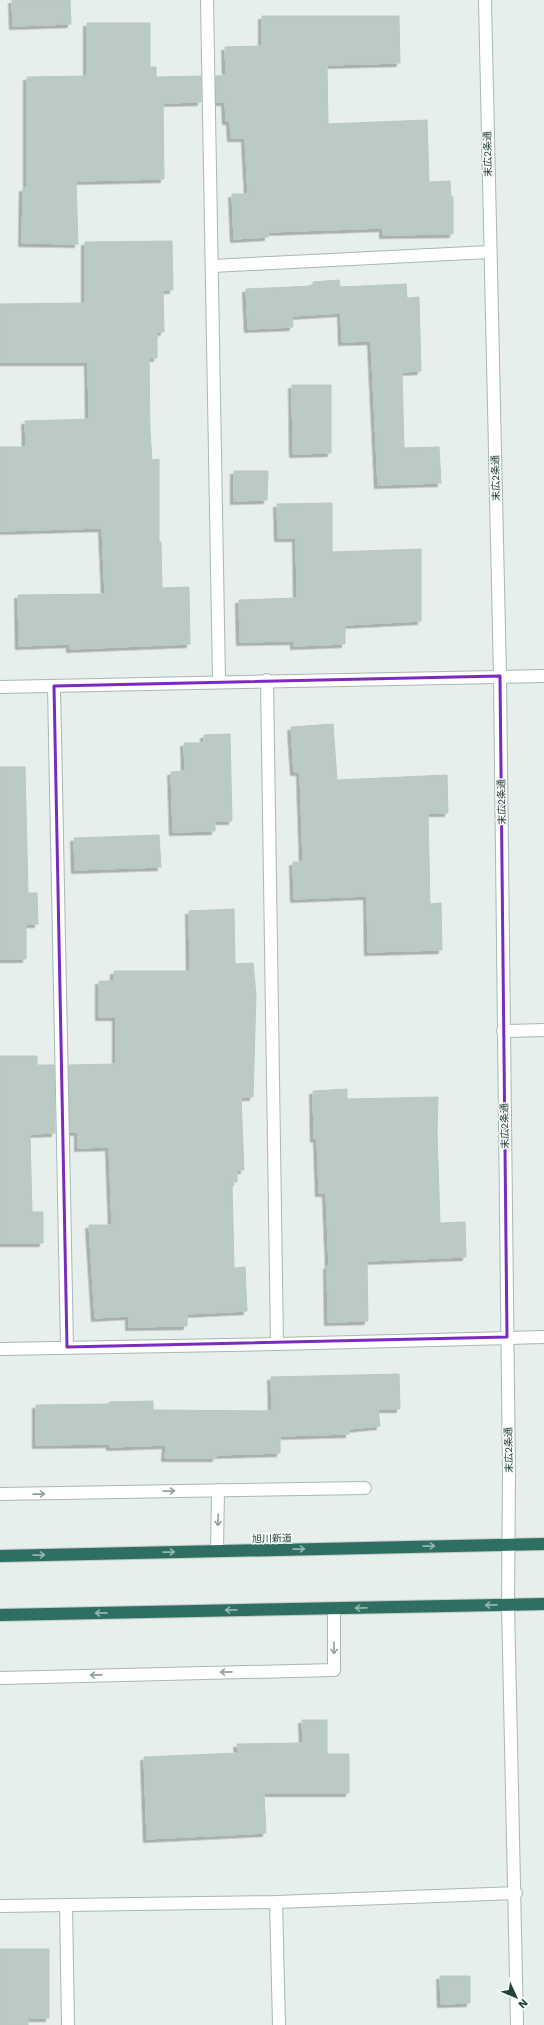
<svg xmlns="http://www.w3.org/2000/svg" width="544" height="2025" viewBox="0 0 544 2025" font-family="'Work Sans','Noto Sans JP',sans-serif">
	<style>
		.building { fill: #bbcac4; stroke: #b8c9c2; filter: url(#shadow) }
		.lines { fill: none; stroke-linecap: round; stroke-linejoin: round }
		.minor-casing { stroke: #a8b8b2; stroke-width: 14 }
		.highway-casing { stroke: #c2cac8; stroke-width: 14 }
		.minor { stroke: #fff; stroke-width: 12 }
		.highway { stroke: #2f6f62; stroke-width: 12 }
		.oneway { stroke: #92a09c }
		.oneway2 { stroke: #93b5ae }
		.marked { fill: none; stroke: #7b2cbf; stroke-width: 3; stroke-linejoin: round }
		.labels { text-anchor: middle; stroke-width: 3; stroke-linejoin: round; paint-order: stroke }
		.street-label { font-size: 10px; fill: #24423a; stroke: #f7fbf9 }
	</style>
	<defs>
		<filter id="shadow"><feDropShadow dx="-3.5" dy="3.5" stdDeviation="0" flood-color="#0004"/></filter>
	</defs>
	<rect width="100%" height="100%" fill="#e6efeb"/>
	<g class="building">
		<polygon points="12,0 70,0 71,24 13,26"/>
		<polygon points="262,16 399,16 400,63 327,65 328,124 427,120 429,182 450,181 451,197 453,197 453,234 383,235 383,228 268,232 268,237 234,239 232,194 248,194 245,138 231,138 230,121 226,121 225,102 216,102 216,76 226,75 225,47 262,46"/>
		<polygon points="87,23 150,23 150,67 156,67 156,77 201,76 201,102 163,103 164,179 76,181 78,244 22,243 23,188 27,188 27,77 87,76"/>
		<polygon points="172,241 173,290 163,290 164,332 157,332 157,358 149,358 150,431 152,460 159,459 159,542 161,542 162,588 189,587 190,644 70,649 70,644 19,646 18,595 105,594 102,528 0,531 0,447 26,447 25,421 89,419 88,362 0,362 0,304 85,303 85,242"/>
		<polygon points="339,280 340,287 406,284 407,298 419,297 421,371 402,372 404,448 439,447 441,483 378,485 371,341 342,342 341,313 292,316 293,327 248,329 246,289 313,286 313,282"/>
		<polygon points="292,385 331,385 331,453 293,454"/>
		<polygon points="234,471 268,471 267,500 234,501"/>
		<polygon points="332,503 332,552 421,549 421,621 345,625 345,644 294,646 294,641 240,642 239,600 297,598 296,538 278,538 277,504"/>
		<polygon points="333,724 337,780 447,775 448,813 428,813 430,904 441,903 442,950 368,952 367,896 294,899 293,862 303,862 300,772 294,772 291,727"/>
		<polygon points="230,734 232,821 215,821 215,831 173,832 171,772 185,771 184,743 204,743 204,735"/>
		<polygon points="0,767 25,767 28,893 37,893 38,924 26,924 26,959 0,959"/>
		<polygon points="159,835 161,867 75,870 74,838"/>
		<polygon points="234,909 235,964 253,963 256,995 253,1097 241,1097 244,1170 237,1170 237,1182 232,1182 234,1268 245,1267 247,1311 187,1314 187,1326 129,1327 129,1316 95,1318 89,1225 112,1225 109,1147 78,1148 78,1132 70,1132 69,1065 116,1064 116,1017 99,1017 99,981 114,981 114,971 190,971 189,911"/>
		<polygon points="0,1056 37,1056 37,1065 54,1065 55,1133 30,1134 32,1212 43,1212 43,1243 0,1243"/>
		<polygon points="347,1089 347,1099 438,1097 437,1132 440,1223 465,1222 466,1257 367,1261 368,1321 328,1322 327,1266 329,1266 326,1193 319,1193 317,1138 314,1139 313,1091"/>
		<polygon points="399,1374 400,1409 378,1409 380,1426 349,1429 349,1434 280,1436 280,1453 216,1455 216,1458 165,1458 166,1445 110,1447 110,1444 36,1445 36,1405 109,1404 109,1402 153,1401 153,1410 272,1411 271,1377"/>
		<polygon points="302,1720 327,1720 327,1754 349,1754 349,1793 264,1793 266,1833 147,1839 144,1757 238,1753 237,1744 303,1743"/>
		<polygon points="0,1949 49,1949 49,2018 28,2018 28,2025 0,2025"/>
		<polygon points="440,1976 470,1976 470,2003 441,2004"/>
	</g>
	<g class="lines">
		<defs>
			<g id="minor">
				<polyline points="207,0 219,681"/>
				<polyline points="485,0 500,676 509,1475 508,1604 517,2025"/>
				<polyline points="212,266 489,252"/>
				<polyline points="267,680 277,1344"/>
				<polyline points="54,686 67,1347"/>
				<polyline points="0,687 544,676"/>
				<polyline points="503,1031 544,1030"/>
				<polyline points="0,1349 277,1344 544,1337"/>
				<polyline points="0,1494 365,1488"/>
				<polyline points="217,1551 218,1490"/>
				<polyline points="0,1678 334,1670 334,1609"/>
				<polyline points="276,1902 279,2025"/>
				<polyline points="66,1905 68,2025"/>
				<polyline points="0,1906 276,1902 516,1893"/>
			</g>
			<g id="highway">
				<polyline points="0,1556 544,1544"/>
				<polyline points="0,1615 544,1604"/>
			</g>
		</defs>
		<use href="#minor" class="minor-casing"/>
		<use href="#highway" class="highway-casing"/>
		<use href="#minor" class="minor"/>
		<use href="#highway" class="highway"/>
	</g>
	<defs><path id="oneway-shaft" d="M-6 0H5M1.5-3L5.5 0L1.5 3" fill="none" stroke-width="1.6" stroke-linecap="round" stroke-linejoin="round"/></defs>
	<g class="oneway">
		<use href="#oneway-shaft" transform="translate(169 1491) rotate(-1)"/>
		<use href="#oneway-shaft" transform="translate(39 1494) rotate(-1)"/>
		<use href="#oneway-shaft" transform="translate(218 1520) rotate(91)"/>
		<use href="#oneway-shaft" transform="translate(334 1648) rotate(90)"/>
		<use href="#oneway-shaft" transform="translate(226 1672) rotate(179)"/>
		<use href="#oneway-shaft" transform="translate(96 1675) rotate(179)"/>
	</g>
	<g class="oneway2">
		<use href="#oneway-shaft" transform="translate(429 1546) rotate(-1)"/>
		<use href="#oneway-shaft" transform="translate(299 1549) rotate(-1)"/>
		<use href="#oneway-shaft" transform="translate(169 1552) rotate(-1)"/>
		<use href="#oneway-shaft" transform="translate(39 1555) rotate(-1)"/>
		<use href="#oneway-shaft" transform="translate(491 1605) rotate(179)"/>
		<use href="#oneway-shaft" transform="translate(361 1608) rotate(179)"/>
		<use href="#oneway-shaft" transform="translate(231 1610) rotate(179)"/>
		<use href="#oneway-shaft" transform="translate(101 1613) rotate(179)"/>
	</g>
	<path class="marked" d="M500 676 507 1337 67 1347 54 686Z"/>
	<g class="labels">
		<g class="street-label">
			<text transform="translate(487 154) rotate(-91)" y="4">末広2条通</text>
			<text transform="translate(495 478) rotate(-91)" y="4">末広2条通</text>
			<text transform="translate(501 802) rotate(-91)" y="4">末広2条通</text>
			<text transform="translate(504 1126) rotate(-91)" y="4">末広2条通</text>
			<text transform="translate(508 1450) rotate(-91)" y="4">末広2条通</text>
			<text transform="translate(272 1538) rotate(-1)" y="4">旭川新道</text>
		</g>
	</g>
	<g transform="translate(516 1997) rotate(134)" stroke="#f7fbf9" stroke-width="3" paint-order="stroke">
	<path d="M0-3L7 15L0 10L-7 15Z" fill="#24423a"/>
	<text y="-6" font-size="11" font-weight="bold" text-anchor="middle" fill="#24423a">N</text>
	</g>
</svg>
